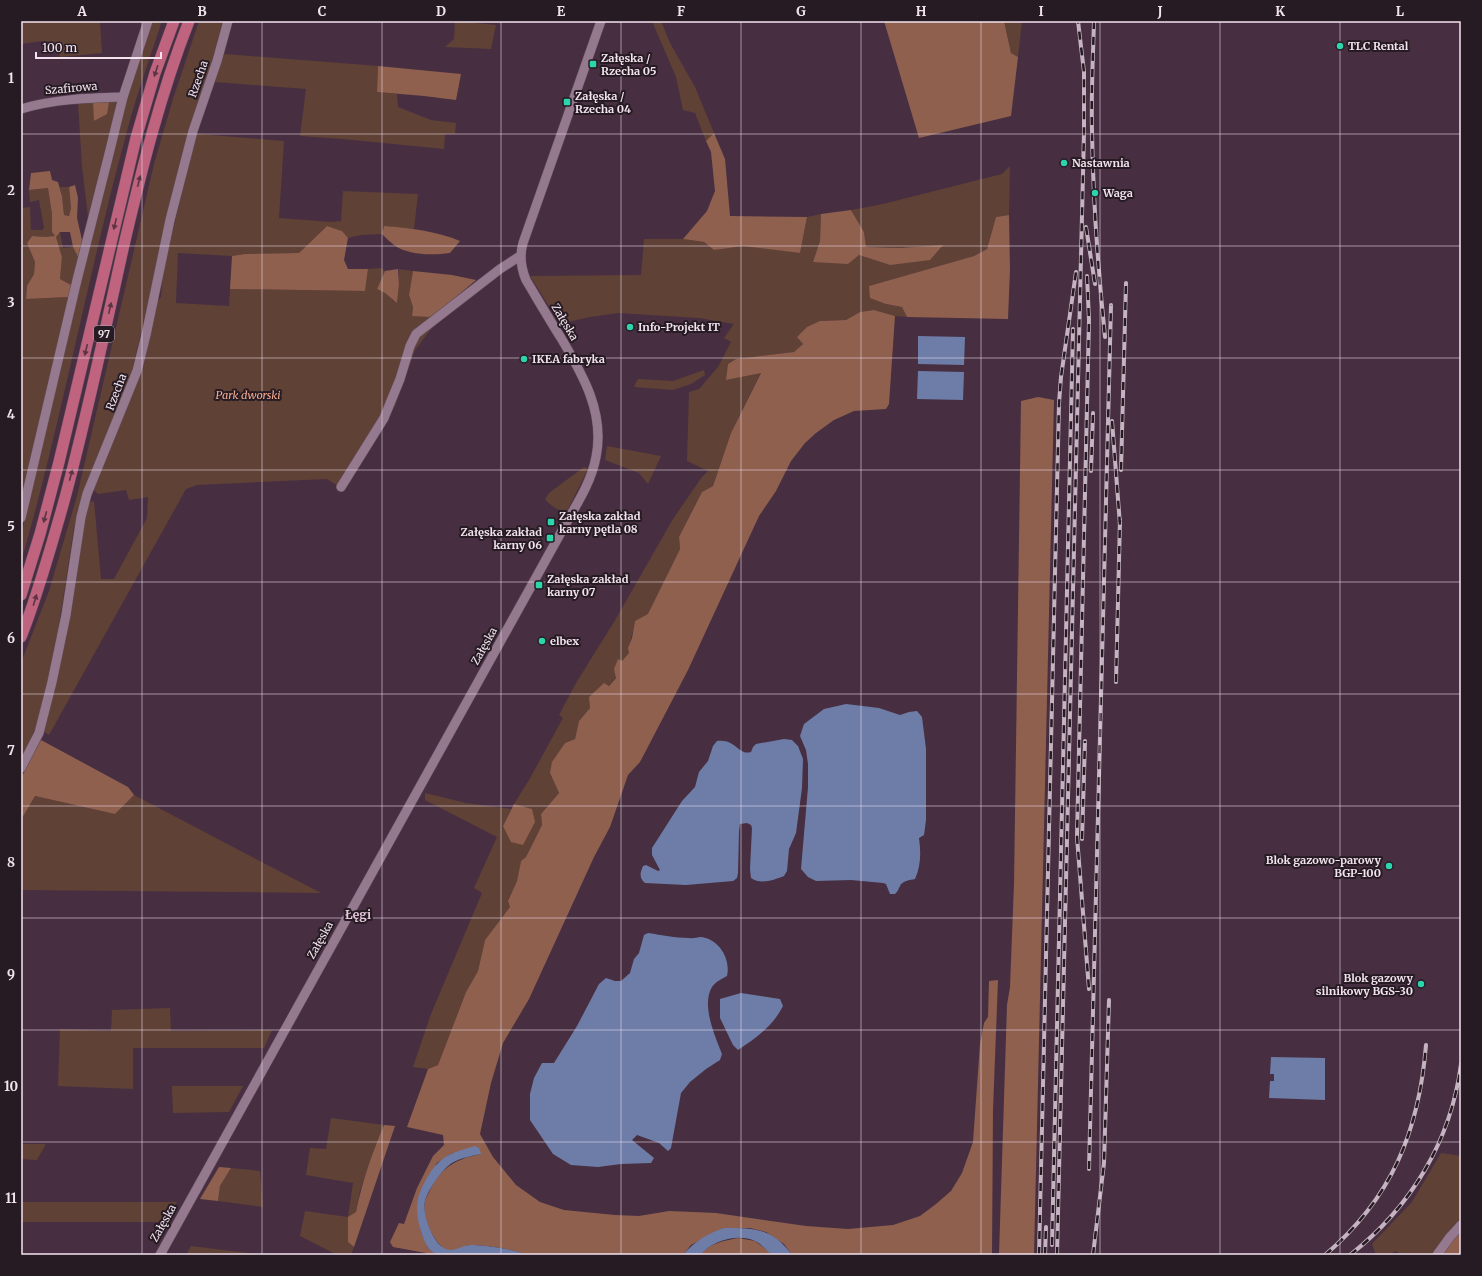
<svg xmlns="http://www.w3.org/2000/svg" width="1482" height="1276" viewBox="0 0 1482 1276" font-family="Merriweather,serif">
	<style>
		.green { fill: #604136 }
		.forest { fill: #8f604e }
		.water { fill: #6e7da8 }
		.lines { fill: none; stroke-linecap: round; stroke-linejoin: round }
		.minor-casing { stroke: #644f5f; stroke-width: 10 }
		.major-casing { stroke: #644f5f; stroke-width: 12 }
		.minor { stroke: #95798e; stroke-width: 9 }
		.major { stroke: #c0637f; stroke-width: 11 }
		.rail-casing { stroke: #c5b3c1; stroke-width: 4 }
		.rail { stroke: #261b23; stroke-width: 2.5; stroke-dasharray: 8; stroke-linecap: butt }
		.oneway { fill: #5c3443 }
		.grid { fill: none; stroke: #f3e3ef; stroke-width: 1; stroke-opacity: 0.55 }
		.poi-dot { fill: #2cd5ab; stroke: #261b23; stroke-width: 1.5 }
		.labels { text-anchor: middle; stroke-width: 4; stroke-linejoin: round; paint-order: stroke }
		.shield { fill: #261b23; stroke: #b6a7b2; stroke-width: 1 }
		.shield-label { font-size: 10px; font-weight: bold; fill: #f3e3ef }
		.poi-label { font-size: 11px; font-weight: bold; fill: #f3e3ef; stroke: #261b23; text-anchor: start }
		.street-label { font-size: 11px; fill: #f3e3ef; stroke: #261b23 }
		.park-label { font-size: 11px; font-style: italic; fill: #f7ac8f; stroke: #261b23 }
		.neighbourhood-label { font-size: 12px; font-weight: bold; fill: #e5c7dd; stroke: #261b23 }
		.neatline { fill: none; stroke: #f3e3ef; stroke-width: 1.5 }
		.grid-label { font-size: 13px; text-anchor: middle; font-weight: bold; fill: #f3e3ef }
	</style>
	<rect width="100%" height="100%" fill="#472f41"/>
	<g class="green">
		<polygon points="21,21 100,21 102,53 60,57 57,42 42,41 21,44"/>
		<path d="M151 21H162C150 57 137 94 127 131 88 274 62 420 21 562V536L60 364 128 95Z"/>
		<polygon points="199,21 223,21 210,67 188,133 131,375 88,479 74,527 59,625 49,675 37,725 21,759 21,663 49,591 77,496 154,164 173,99"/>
		<polygon points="455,21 496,25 491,49 445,47 454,39"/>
		<polygon points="652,21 661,21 670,43 695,87 714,133 706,141 695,113 683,110 676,77"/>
		<polygon points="1004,21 1022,21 1018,57 1011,53"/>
		<polygon points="224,54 378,66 377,92 397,94 398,107 431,120 456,123 455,134 445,134 444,149 343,139 300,136 306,89 215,82"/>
		<polygon points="78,102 93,102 95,121 109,102 116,102 116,110 88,216 82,167"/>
		<polygon points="199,134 284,141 279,218 331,222 341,221 343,191 418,194 414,229 384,226 382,234 361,235 348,238 342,231 327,226 299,253 245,254 232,256 178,253 176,303 229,306 230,289 365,291 368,269 381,268 385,271 377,289 385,293 397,303 399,285 399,269 413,271 409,295 413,307 412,315 429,317 435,324 415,350 395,406 376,439 343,489 327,479 197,485 186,489 49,735 44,732 66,639 87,506 91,502 94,501 101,579 114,579 147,518 148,497 129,500 126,490 98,494 94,490 94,486 156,303 161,297 163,271 196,135"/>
		<path d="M1010 166 1009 215 996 217 987 249 974 256 869 286 886 304 902 307 907 317 895 316 874 310 860 312 846 320 820 321 797 337 803 344 794 352 736 359 728 364 727 380 761 372 731 433 713 486 702 492 679 537 680 549 648 615 635 621C634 629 628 647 629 653L622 662 618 659 616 677 579 721 575 739 565 743 550 773 559 793 541 814 542 825 526 857 521 861 517 881 508 901 510 907 485 940 478 971 466 992 438 1065 428 1069 413 1067 431 1014 482 893 474 888 497 837 425 800V793L466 803 511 809 503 826 532 809 514 804 529 780 563 718 559 715 576 683 614 622 673 519 702 477 708 471 687 461 689 392 699 389 718 367 731 342 724 338 734 324 699 318 618 313 590 317 563 323 555 316 530 276 641 275 644 239H683L704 242 714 250 743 245 800 253 807 217 821 214 820 241 813 262 859 255 890 265 901 248 866 247 864 232 851 210 883 204 1002 174Z"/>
		<polygon points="60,187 69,187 71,208 69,216 64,215 62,196"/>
		<polygon points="48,188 52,214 52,232 60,232 63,248 73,247 78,257 71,285 60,279 62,257 56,237 46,237 32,236 27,243 35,262 34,274 27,286 26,299 69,297 21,503 21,208 30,207 31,230 42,230 44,228 39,200 30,202 29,190"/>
		<polygon points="704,370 705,375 691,384 673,390 634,387 638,379 673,381"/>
		<polygon points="607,446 661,456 648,484 639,473 605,460"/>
		<path d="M584 467 588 469 567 511C558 512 550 505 545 499L549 493Z"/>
		<polygon points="134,795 321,893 21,890 21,820 35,796 115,814"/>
		<polygon points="170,1008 171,1031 272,1030 264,1048 133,1048 133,1089 58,1086 60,1029 111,1031 112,1010"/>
		<polygon points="172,1086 243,1086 229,1112 173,1113"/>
		<polygon points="331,1118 384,1125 376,1144 360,1191 356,1212 348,1242 354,1247 351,1255 337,1255 300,1236 305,1211 348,1217 353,1183 306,1175 310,1148 326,1149"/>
		<polygon points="21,1144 46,1144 37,1160 21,1159"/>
		<polygon points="1441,1153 1461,1156 1461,1219 1451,1228 1432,1255 1402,1255 1396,1251 1388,1255 1376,1255 1372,1244 1412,1202"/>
		<polygon points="231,1168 260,1171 263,1207 218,1201 220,1186"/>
		<polygon points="21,1202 177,1202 159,1222 21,1222"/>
		<polygon points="191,1246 265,1255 186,1255"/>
	</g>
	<g class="forest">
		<polygon points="884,21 1004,21 1011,53 1018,57 1011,116 919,138"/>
		<polygon points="378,66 461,74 456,100 424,96 377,92"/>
		<polygon points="93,102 109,102 107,114 94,121"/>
		<polygon points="714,133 725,159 730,216 807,217 800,253 743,246 714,250 704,242 683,239 707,211 715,191 711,152 706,141"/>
		<polygon points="50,171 52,180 58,182 62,196 64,215 69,216 71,208 69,187 75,185 78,198 77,218 82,240 78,257 73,247 70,232 60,232 56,237 62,257 60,279 71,285 69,297 26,299 27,286 34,274 35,262 27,243 32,236 46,237 55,236 52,232 52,214 48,188 29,190 31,173"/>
		<polygon points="851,210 864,232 866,247 901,248 943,245 930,260 890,265 859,255 848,264 813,262 820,241 821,214"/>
		<polygon points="1009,215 1010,270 1008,319 907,317 902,307 886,304 870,298 869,286 974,256 987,249 996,217"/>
		<polygon points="327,226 342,231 348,238 344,260 348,269 368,269 365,291 230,289 232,256 245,254 299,253"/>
		<path d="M384 226C410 228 436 231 460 241L450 253C433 255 409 256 394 245 390 242 386 238 382 234Z"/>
		<polygon points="398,269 399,285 397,303 385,293 377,289 385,271"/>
		<polygon points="413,271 452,275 476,280 437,313 429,317 412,316 413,307 409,295"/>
		<path d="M874 310 895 316 889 404 886 409 854 411 834 420 816 433 805 443 791 461 776 491 759 516 688 670 640 762 628 775 610 827 594 857 529 999 503 1043 491 1083 480 1134 493 1157 516 1185 540 1202 564 1210 615 1215 639 1216 669 1211 716 1213 806 1226 848 1229 893 1225 920 1216 936 1204 951 1191 962 1173 973 1142 980 1044 984 1023 988 1017 989 981 998 980 993 1110 992 1255H792L784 1244 766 1232 750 1228H724L691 1245 683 1255H527C514 1249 484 1245 470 1245 464 1246 458 1251 452 1251 435 1250 421 1215 425 1201 426 1197 429 1193 430 1190 442 1166 457 1159 481 1154L453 1153 446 1157 437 1163 418 1199 419 1222 421 1232 428 1248 436 1255H426V1253L393 1247 390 1242 399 1223 404 1224 417 1188 433 1156 444 1145 443 1135 407 1127 428 1069 438 1065 466 992 478 971 485 940 510 907 508 901 517 881 521 861 526 857 542 825 541 814 559 793 550 773 552 762 565 743 575 739 579 721 590 708 589 697 604 683 609 686 616 678 614 669 618 659 622 661 629 653 628 648 632 638 635 621 648 614 680 549 679 537 702 492 713 486 731 433 761 373 726 380 728 364 736 359 794 352 803 344 797 337 807 327 820 321 846 320 860 312Z"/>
		<polygon points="1038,397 1054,400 1034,1255 999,1255 1007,1005 1010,987 1014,884 1021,401"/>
		<polygon points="41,740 128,787 134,795 115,814 35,796 21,820 21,778"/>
		<polygon points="514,804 532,809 535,822 523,845 511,842 503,826"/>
		<path d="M384 1125 395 1126 354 1247 348 1242V1217L356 1212C362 1182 372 1153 384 1125Z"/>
		<polygon points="219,1167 231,1168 220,1186 218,1201 200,1199"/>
		<polygon points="1461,1229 1461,1252 1457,1255 1443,1255"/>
		<path d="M738 1238 755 1241 774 1255H701C709 1243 724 1241 738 1238Z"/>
	</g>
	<g class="water">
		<polygon points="918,336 965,337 964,365 918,364"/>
		<polygon points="918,371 964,372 963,400 917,399"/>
		<path d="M846 704 879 708 900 715 909 712 917 711 922 717 926 749V820L924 835 919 838C921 852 921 866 915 879 910 880 902 881 900 886 898 890 898 891 895 894H890L886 884 883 883 851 880 816 881 808 877 801 869 808 787V764L806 750 800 736 804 724 824 709Z"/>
		<path d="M784 739 792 740 798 746 803 759 802 788 796 833 789 849 787 871 784 876C774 880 760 885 751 878L750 869 752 828 751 825 747 823 740 824 739 831 738 873 737 878 733 881 686 885 645 883C639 878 640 873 643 866L646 865 658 871 660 870 652 855V848L682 801 695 787 699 772 708 761 713 746 717 741C735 738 739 756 751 752L753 747 756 744Z"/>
		<path d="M648 933C662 935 675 938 689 938 693 939 697 937 701 937 719 939 731 959 727 976 722 979 716 981 712 987 701 1005 715 1036 722 1054L720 1060 706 1069 690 1082 681 1093 671 1148 668 1151 659 1143 637 1135 632 1140 654 1158 651 1163 621 1164 598 1167 571 1165 553 1154 530 1120V1094L534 1078 542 1063H554L577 1026 599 984 606 978 615 981H621L630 973 634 959 639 953 644 935Z"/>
		<path d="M741 993 780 999 783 1006C773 1026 756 1038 738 1050L733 1045 720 1018V999Z"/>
		<polygon points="1271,1057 1325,1058 1325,1100 1269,1098 1270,1081 1274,1081 1274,1074 1270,1074"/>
		<path d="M475 1146 479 1148 481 1154C471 1156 460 1158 452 1163 442 1169 428 1190 425 1201 422 1212 431 1238 441 1246 452 1255 459 1246 470 1245 484 1245 514 1249 527 1255H436C433 1252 429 1250 427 1246 420 1233 415 1214 418 1199 420 1189 430 1171 437 1164 447 1153 462 1150 475 1146Z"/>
		<path d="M724 1228C755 1228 772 1228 792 1255 787 1255 778 1257 773 1255 767 1252 762 1244 755 1241 739 1233 711 1240 701 1255H683C695 1241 707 1234 724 1228Z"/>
	</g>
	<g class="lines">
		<defs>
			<g id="minor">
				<path d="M21 109C54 99 89 98 123 97"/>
				<polyline points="341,487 384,418 400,379 410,346 416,334 500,269 520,256"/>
				<polyline points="21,518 77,280 109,154 123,97 148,21"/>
				<polyline points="21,768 39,733 52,682 66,615 81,517 87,494 137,371 146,335 170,220 193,131 217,61 228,21"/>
				<path d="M160 1255 569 518C580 499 592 479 596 457 605 413 583 375 561 338 549 319 538 300 526 280 521 268 519 257 523 243L601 21"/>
				<polyline points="1437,1255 1450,1237 1461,1225"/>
			</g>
			<g id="major">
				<polyline points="21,595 40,534 59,462 136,138 155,73 174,21"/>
				<path d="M21 637C38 594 50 550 63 505 86 421 104 335 123 249 141 172 160 95 189 21"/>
			</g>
		</defs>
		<use href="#minor" class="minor-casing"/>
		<use href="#major" class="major-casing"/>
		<use href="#minor" class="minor"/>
		<use href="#major" class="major"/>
		<defs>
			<g id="rail">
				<path d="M1094 21C1093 57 1091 94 1092 131 1093 199 1098 269 1105 337"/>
				<polyline points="1086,227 1095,284"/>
				<polyline points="1087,276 1089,320 1077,837 1089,989"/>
				<polyline points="1112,421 1120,525"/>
				<polyline points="1121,470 1126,283"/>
				<polyline points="1091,471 1093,413"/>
				<polyline points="1116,682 1120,520"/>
				<polyline points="1082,839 1085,741"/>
				<polyline points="1089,1169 1111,305"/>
				<polyline points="1052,1245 1073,329"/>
				<polyline points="1039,1255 1059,403 1061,377 1076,272"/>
				<polyline points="1045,1255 1046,1227"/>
				<polyline points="1057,1255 1084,132 1084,72 1078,21"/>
				<polyline points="1093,1255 1104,1163 1109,1000"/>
				<path d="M1325 1255C1392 1198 1419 1131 1426 1045"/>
				<path d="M1350 1255C1411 1207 1451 1141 1461 1064"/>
			</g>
		</defs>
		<use href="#rail" class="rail-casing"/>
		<use href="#rail" class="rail"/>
	</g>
	<defs><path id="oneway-solid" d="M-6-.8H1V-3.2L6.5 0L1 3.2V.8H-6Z"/></defs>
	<g class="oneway">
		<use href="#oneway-solid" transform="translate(156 71) rotate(108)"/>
		<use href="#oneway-solid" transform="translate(139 181) rotate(-76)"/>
		<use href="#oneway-solid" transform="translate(115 224) rotate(103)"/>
		<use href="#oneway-solid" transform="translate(110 308) rotate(-77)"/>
		<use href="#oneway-solid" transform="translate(86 350) rotate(103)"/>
		<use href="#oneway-solid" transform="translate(71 475) rotate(-75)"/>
		<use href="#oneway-solid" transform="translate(45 517) rotate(105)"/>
		<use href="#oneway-solid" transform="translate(35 600) rotate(-73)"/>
	</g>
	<path class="grid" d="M142 21V1255M262 21V1255M382 21V1255M501 21V1255M621 21V1255M741 21V1255M861 21V1255M981 21V1255M1100 21V1255M1220 21V1255M1340 21V1255M21 134H1461M21 246H1461M21 358H1461M21 470H1461M21 582H1461M21 694H1461M21 806H1461M21 918H1461M21 1030H1461M21 1142H1461"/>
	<g class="poi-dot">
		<circle cx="1340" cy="46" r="4"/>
		<rect x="589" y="60" width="8" height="8" rx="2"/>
		<rect x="563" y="98" width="8" height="8" rx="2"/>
		<circle cx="1064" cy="163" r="4"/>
		<circle cx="1095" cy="193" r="4"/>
		<circle cx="630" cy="327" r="4"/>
		<circle cx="524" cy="359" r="4"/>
		<rect x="547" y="518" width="8" height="8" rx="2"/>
		<rect x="546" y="534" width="8" height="8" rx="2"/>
		<rect x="535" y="581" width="8" height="8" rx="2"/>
		<circle cx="542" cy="641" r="4"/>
		<circle cx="1389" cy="866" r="4"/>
		<circle cx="1421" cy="984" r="4"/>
	</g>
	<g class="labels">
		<rect class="shield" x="94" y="326" width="20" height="16" rx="3"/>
		<g class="shield-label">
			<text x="104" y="338">97</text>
		</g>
		<g class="poi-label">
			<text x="1348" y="50">TLC Rental</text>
			<text x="601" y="62">Załęska /<tspan x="601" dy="13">Rzecha 05</tspan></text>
			<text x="575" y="100">Załęska /<tspan x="575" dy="13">Rzecha 04</tspan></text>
			<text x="1072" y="167">Nastawnia</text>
			<text x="1103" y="197">Waga</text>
			<text x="638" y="331">Info-Projekt IT</text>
			<text x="532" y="363">IKEA fabryka</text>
			<text x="559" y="520">Załęska zakład<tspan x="559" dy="13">karny pętla 08</tspan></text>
			<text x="542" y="536" text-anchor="end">Załęska zakład<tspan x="542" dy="13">karny 06</tspan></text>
			<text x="547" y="583">Załęska zakład<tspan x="547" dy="13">karny 07</tspan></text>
			<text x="550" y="645">elbex</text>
			<text x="1381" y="864" text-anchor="end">Blok gazowo-parowy<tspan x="1381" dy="13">BGP-100</tspan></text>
			<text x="1413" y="982" text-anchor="end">Blok gazowy<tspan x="1413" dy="13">silnikowy BGS-30</tspan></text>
		</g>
		<g class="street-label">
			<text transform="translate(198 79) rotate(-71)" y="4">Rzecha</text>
			<text transform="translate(71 88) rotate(-5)" y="4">Szafirowa</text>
			<text transform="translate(565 322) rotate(59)" y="4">Załęska</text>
			<text transform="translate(116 392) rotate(-69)" y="4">Rzecha</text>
			<text transform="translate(484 646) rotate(-61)" y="4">Załęska</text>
			<text transform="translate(320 940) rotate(-61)" y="4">Załęska</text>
			<text transform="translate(163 1223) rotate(-61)" y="4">Załęska</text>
		</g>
		<g class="park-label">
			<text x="248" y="399">Park dworski</text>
		</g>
		<g class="neighbourhood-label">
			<text x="358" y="919">Łęgi</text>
		</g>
	</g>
	<rect width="1482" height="1276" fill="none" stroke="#261b23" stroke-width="44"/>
	<path d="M36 52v6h125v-6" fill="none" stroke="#f3e3ef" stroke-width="2"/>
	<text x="42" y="52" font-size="12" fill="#f3e3ef" stroke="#261b23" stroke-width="3" paint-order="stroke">100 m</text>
	<rect x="22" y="22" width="1438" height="1232" class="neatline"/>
	<g class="grid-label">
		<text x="82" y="16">A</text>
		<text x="202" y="16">B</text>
		<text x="322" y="16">C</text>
		<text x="441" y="16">D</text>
		<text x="561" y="16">E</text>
		<text x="681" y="16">F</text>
		<text x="801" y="16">G</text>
		<text x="921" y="16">H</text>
		<text x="1041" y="16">I</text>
		<text x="1160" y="16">J</text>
		<text x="1280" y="16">K</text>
		<text x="1400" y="16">L</text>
		<text x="11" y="83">1</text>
		<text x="11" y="195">2</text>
		<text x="11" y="307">3</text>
		<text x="11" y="419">4</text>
		<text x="11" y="531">5</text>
		<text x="11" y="643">6</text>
		<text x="11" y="755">7</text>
		<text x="11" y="867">8</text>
		<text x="11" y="979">9</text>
		<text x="11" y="1091">10</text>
		<text x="11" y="1203">11</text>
	</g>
</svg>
